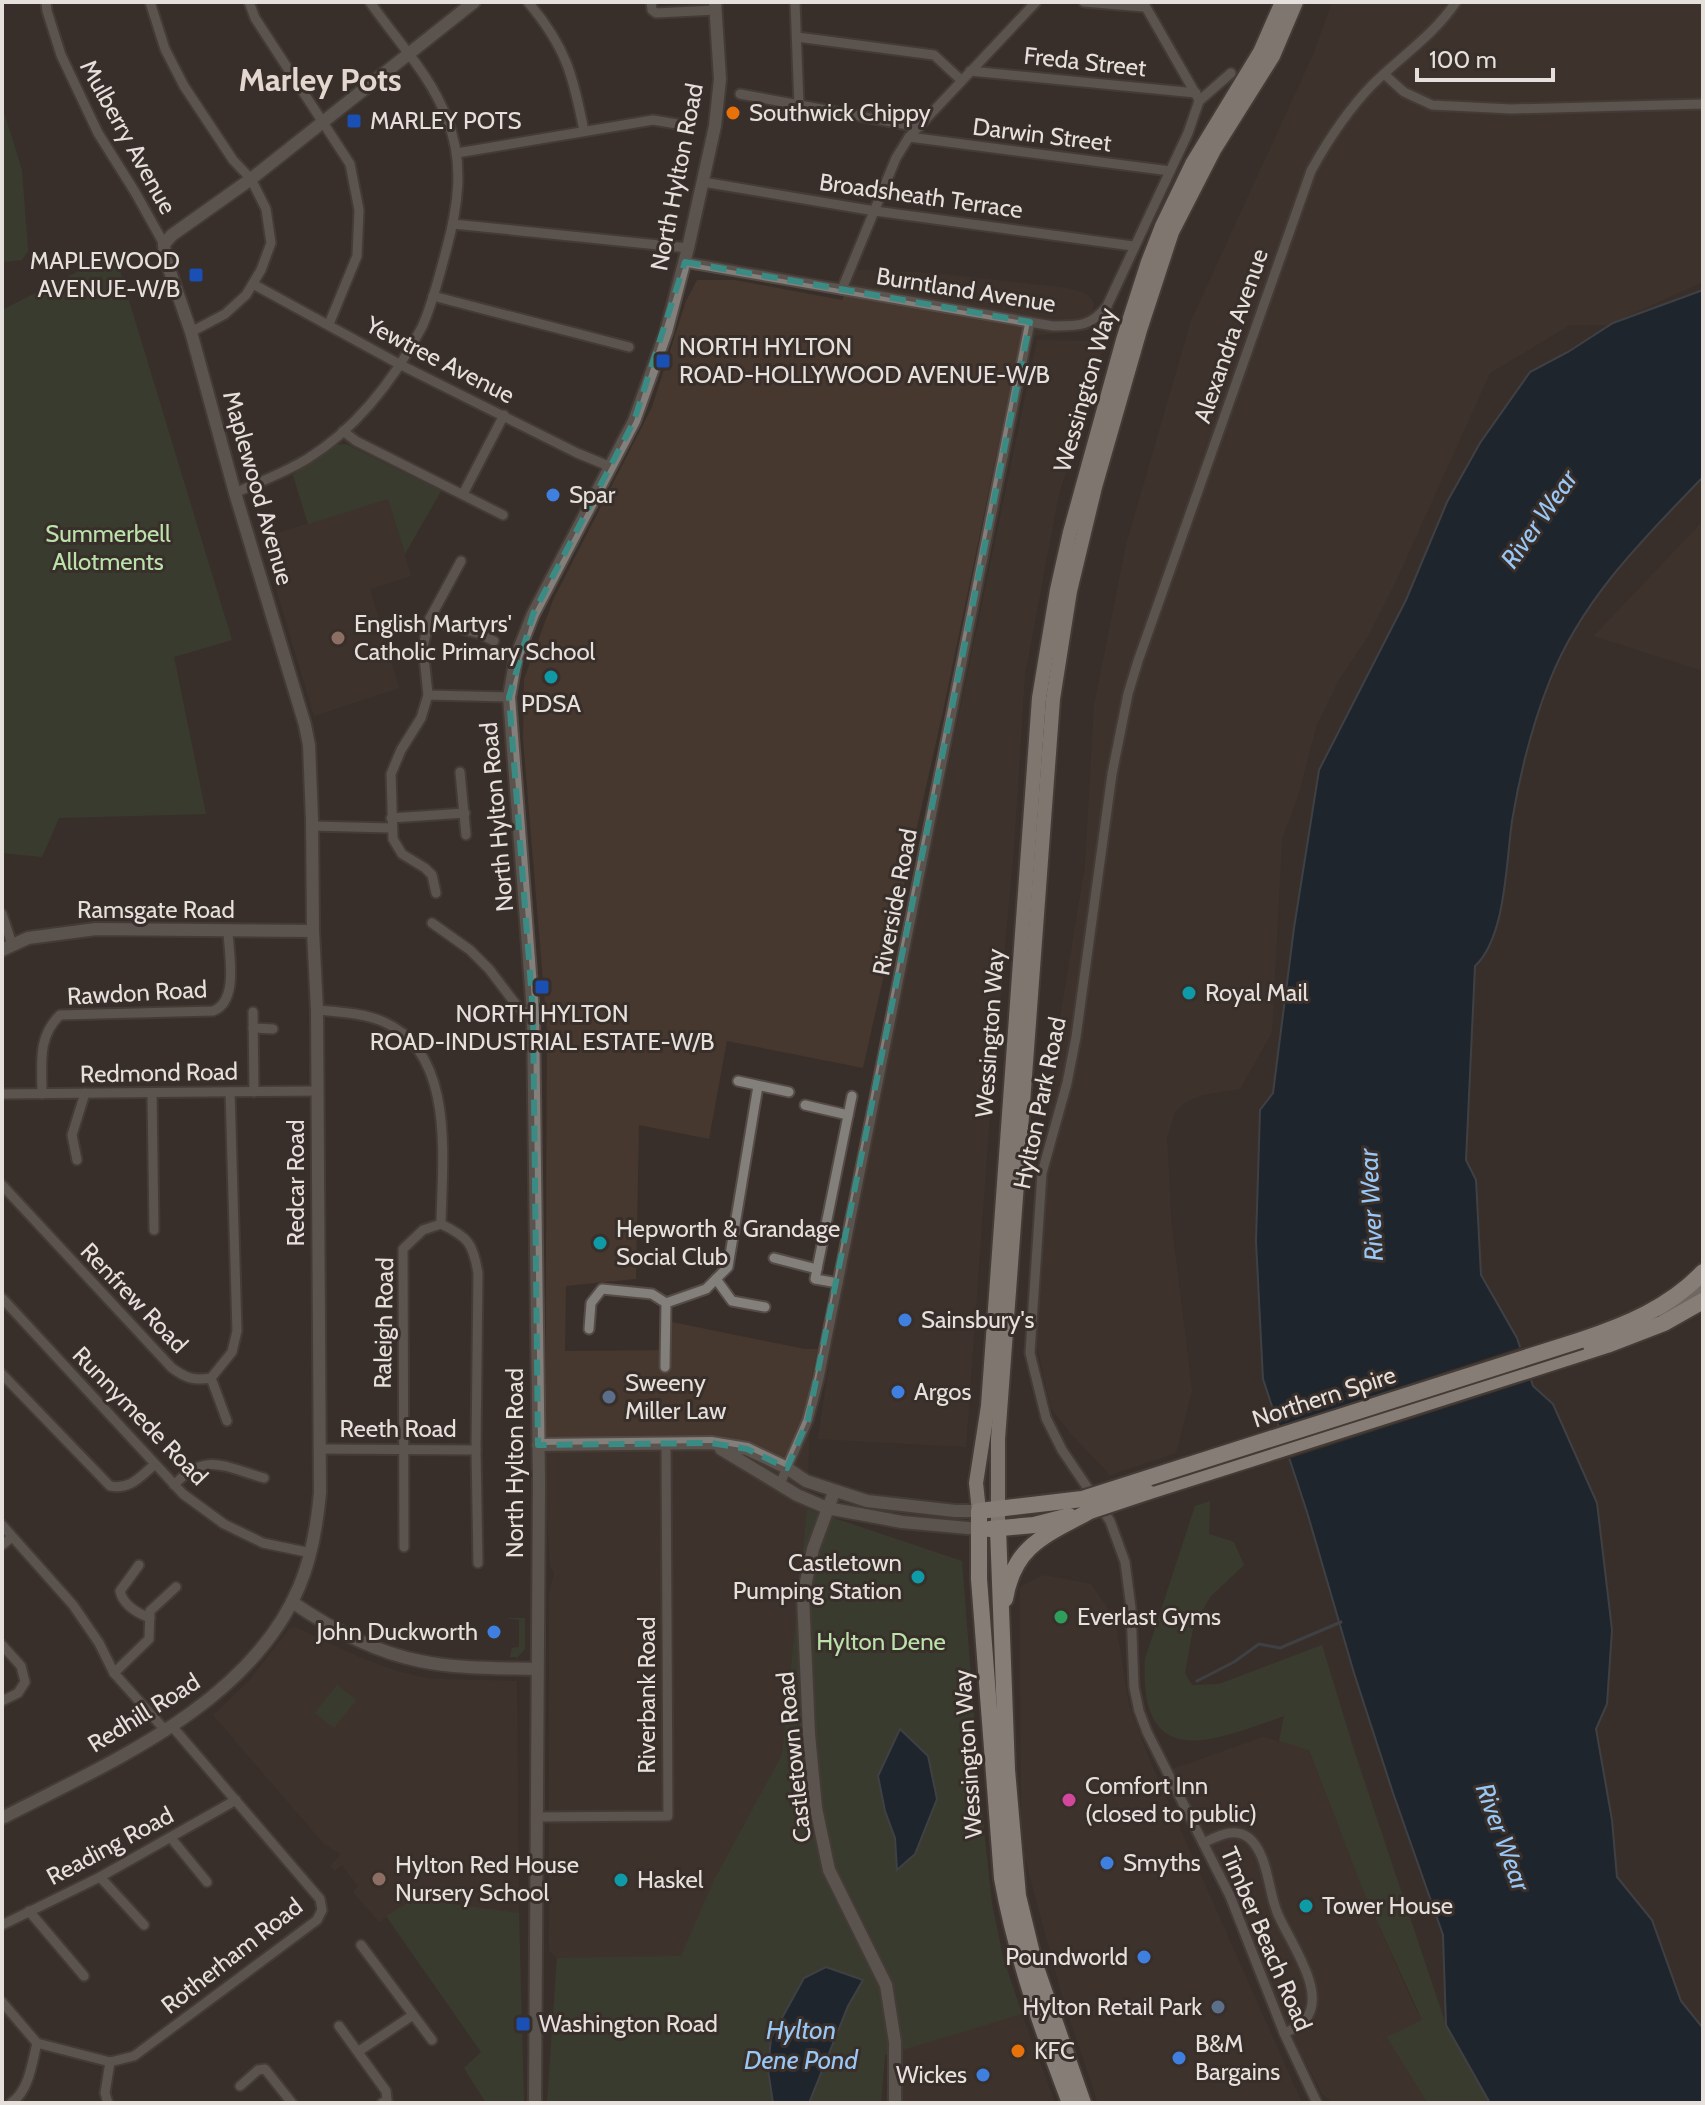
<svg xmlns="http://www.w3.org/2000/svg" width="1705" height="2105" viewBox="0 0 1705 2105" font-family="Cabin,sans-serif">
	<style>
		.built { fill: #46372f }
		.green { fill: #3c4a36; fill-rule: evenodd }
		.water { fill: #02192f; stroke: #465563; stroke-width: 2 }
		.pier { fill: #392f2a }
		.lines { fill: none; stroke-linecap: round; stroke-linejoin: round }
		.stream { stroke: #465563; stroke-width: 3 }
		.minor-casing { stroke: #554b46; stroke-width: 13 }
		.tertiary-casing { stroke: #554b46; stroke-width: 16 }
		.secondary-casing { stroke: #554b46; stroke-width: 18 }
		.primary-casing { stroke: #554b46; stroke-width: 18 }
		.trunk-casing { stroke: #554b46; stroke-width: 20 }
		.minor { stroke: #837f7b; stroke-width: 9 }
		.tertiary { stroke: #837f7b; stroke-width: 12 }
		.secondary { stroke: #b1aba5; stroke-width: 14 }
		.primary { stroke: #d4cdc5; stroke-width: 14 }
		.trunk { stroke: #e4dcd4; stroke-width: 16 }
		.trunk-bridge-casing { stroke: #554b46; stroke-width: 20; stroke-linecap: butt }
		.trunk-bridge { stroke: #e4dcd4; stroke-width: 16 }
		.marked { fill: none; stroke: #3a8b84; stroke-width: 6; stroke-dasharray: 16 10; stroke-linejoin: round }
		.food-dot { fill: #e8710a; stroke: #392f2a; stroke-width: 3 }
		.transit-dot { fill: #1a4fb4; stroke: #392f2a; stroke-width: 3 }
		.shop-dot { fill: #3f7fe0; stroke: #392f2a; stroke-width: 3 }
		.education-dot { fill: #8d6e63; stroke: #392f2a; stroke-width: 3 }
		.culture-dot { fill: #0f9aa8; stroke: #392f2a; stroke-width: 3 }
		.service-dot { fill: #5c6f8a; stroke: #392f2a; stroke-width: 3 }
		.leisure-dot { fill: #2e9e5b; stroke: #392f2a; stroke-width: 3 }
		.hotel-dot { fill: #d1479c; stroke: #392f2a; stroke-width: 3 }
		.labels { text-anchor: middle; stroke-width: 6; stroke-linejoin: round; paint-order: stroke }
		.street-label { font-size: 24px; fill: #e6e0dc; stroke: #392f2a }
		.poi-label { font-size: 24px; fill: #e6e0dc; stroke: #392f2a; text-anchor: start }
		.park-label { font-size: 24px; fill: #bce2ac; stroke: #392f2a }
		.water-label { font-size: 26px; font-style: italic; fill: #99c7f6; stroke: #392f2a }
		.district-label { font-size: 32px; font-weight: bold; fill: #e3d7d0; stroke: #392f2a }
	</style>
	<rect width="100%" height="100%" fill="#392f2a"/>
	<g class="built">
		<polygon points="1332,2 1703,2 1703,282 1607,325 1570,325 1490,373 1396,581 1368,636 1338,681 1316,727 1299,793 1282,839 1272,1032 1240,1089 1202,1095 1184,1103 1175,1112 1167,1137 1171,1219 1192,1391 1176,1453 1110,1475 1071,1434 1051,1408 1037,1347 1051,1073 1085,866 1094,706 1126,545 1191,321 1313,55"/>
		<polygon points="857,270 934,273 1068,288 1087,294 1094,303 1088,330 1021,337 943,711 863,1068 727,1041 709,1139 639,1125 636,1279 566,1286 565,1351 672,1350 672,1322 805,1349 818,1349 811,1382 807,1509 782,1755 715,1878 681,1957 557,1958 549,1950 549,1595 554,1573 550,1565 545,1486 547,1029 523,739 524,679 553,600 652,407 686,301 697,280 735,280 842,300"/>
		<polygon points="1037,340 1105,341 1058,498 1025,675 1014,846 990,1113 966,1447 818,1439 842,1277"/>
		<polygon points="388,499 411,576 370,589 399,688 314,716 261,538"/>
		<polygon points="1703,521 1703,671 1594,636"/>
		<polygon points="1044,1575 1091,1584 1115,1619 1129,1705 1150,1761 1302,2103 1098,2103 1062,1996 1021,1844 1020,1587"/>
		<polygon points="295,1627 359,1657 397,1671 431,1679 517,1681 519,1913 415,1899 379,1922 353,1892 358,1886 342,1865 335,1871 330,1866 341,1854 324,1844 213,1715 249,1681 289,1629"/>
		<polygon points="1263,1737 1308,1749 1363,1890 1415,2008 1469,2103 1333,2103 1322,2094 1252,1960 1170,1770"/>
		<polygon points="1022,2014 1055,2103 898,2103 900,2049"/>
	</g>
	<g class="green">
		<polygon points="2,106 22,170 28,251 22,260 2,262"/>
		<polygon points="117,261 232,640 174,657 206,814 59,818 42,857 2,853 2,310 79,271"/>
		<polygon points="346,444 441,491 405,554 388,499 308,524 293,475 337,445"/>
		<path d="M1210 1501 1209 1534 1234 1542 1244 1565 1210 1597 1193 1628 1185 1673 1192 1685 1219 1684 1322 1645 1353 1747 1446 2025 1490 2103H1428L1387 2037 1422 2020 1363 1890 1309 1750 1279 1741 1284 1716C1213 1741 1139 1774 1145 1659L1195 1506Z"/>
		<path d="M807 1509 962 1561 980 1793 992 1904 1003 1957 1022 2014 885 2055 881 2103H809L848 2006 862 1980 826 1967 768 2070 773 2103H547L557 1958 681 1956 715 1878 782 1755ZM895 1838 915 1854 897 1869Z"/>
		<polygon points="505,1618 525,1618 525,1649 517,1658 516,1657 504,1657 510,1657 512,1648 519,1647 519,1620"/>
		<polygon points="337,1685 356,1700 334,1728 315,1713"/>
		<polygon points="415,1899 519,1913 524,2103 486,2103 464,2068 481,2052 386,1916"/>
	</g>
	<g class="water">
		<path d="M1703 290V477C1644 538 1582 599 1550 680 1532 725 1520 773 1512 821 1506 862 1506 937 1475 966L1466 1160 1476 1180 1481 1275 1517 1338 1533 1386 1553 1404 1597 1503 1612 1630 1607 1704 1596 1729 1612 1820 1617 1877 1652 1920 1681 2001 1703 2028V2103H1490L1446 2025 1443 1935 1393 1793 1354 1673 1307 1512 1263 1379 1256 1241 1260 1110 1273 1093 1294 928 1319 770 1406 600 1447 502 1480 443 1530 372 1568 352 1613 323Z"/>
		<polygon points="900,1729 928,1756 937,1799 915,1854 897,1870 895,1838 885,1811 878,1776"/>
		<polygon points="826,1967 863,1980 848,2006 809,2103 773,2103 768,2070 771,2038 804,1978"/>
	</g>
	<polygon class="pier" points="1524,1346 1535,1379 1285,1460 1274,1428"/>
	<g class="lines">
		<polyline class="stream" points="1197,1681 1234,1662 1259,1644 1280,1648 1341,1622"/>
		<defs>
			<g id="minor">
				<polyline points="46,2 47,11 61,55 98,133 135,192 164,244"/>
				<polyline points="150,2 165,49 184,86 233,160 251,179 266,209 271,243 261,270 246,295 225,314 191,332"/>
				<polyline points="249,2 255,18 350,164 359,210 357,256 329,324"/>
				<path d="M528 2C566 47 573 75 584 131"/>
				<polyline points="651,2 652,10 656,13 716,10"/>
				<polyline points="795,2 799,106"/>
				<polyline points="1084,2 1144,7"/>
				<polyline points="1143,2 1198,98"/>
				<polyline points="797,37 934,55 961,80"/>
				<polyline points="970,71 1196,93"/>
				<polyline points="1384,74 1404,92 1432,105 1511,109 1703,104"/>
				<polyline points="740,94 919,127"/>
				<polyline points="1199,101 1231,73"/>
				<polyline points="909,137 1170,171"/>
				<polyline points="457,153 653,120 689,126"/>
				<polyline points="703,182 875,211 1133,246"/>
				<polyline points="453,224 688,248"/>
				<path d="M685 262 1053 326C1077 326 1091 327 1107 306L1188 133 1199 101"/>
				<polyline points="253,284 399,364 577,453 611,467"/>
				<polyline points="842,289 896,158 909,137 1036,2"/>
				<polyline points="433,296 629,347"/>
				<polyline points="343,431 356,441 503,515"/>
				<path d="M235 493C259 482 284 473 307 459 357 428 395 378 422 327 433 303 439 276 446 251 458 207 465 163 447 119 431 75 396 40 370 2"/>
				<polyline points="463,494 504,415"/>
				<polyline points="429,620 480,634 494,641"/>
				<polyline points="428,695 509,697"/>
				<polyline points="460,772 466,835"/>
				<polyline points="391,818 465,813"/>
				<polyline points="312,826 391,828"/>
				<polyline points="436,893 432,875 425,868 402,854 393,839 391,774 401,750 421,718 428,695 423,647 429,620 461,561"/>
				<polyline points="2,914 12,944"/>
				<polyline points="432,923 470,950 489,969 521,1011 533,1013"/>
				<path d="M317 1010C339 1012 364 1013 384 1022 456 1053 442 1161 441 1224"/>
				<polyline points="253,1012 254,1092"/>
				<polyline points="253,1028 273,1029"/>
				<polyline points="738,1081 789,1092"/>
				<polyline points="152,1093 154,1230"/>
				<polyline points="2,1094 317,1091"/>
				<path d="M42 1094C42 1064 37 1037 60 1015L213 1011C239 1001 229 955 228 932"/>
				<polyline points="805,1105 848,1115"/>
				<polyline points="77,1160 72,1135 85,1093"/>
				<path d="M2 1185 172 1368C186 1378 194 1381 211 1378L232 1352 237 1331 230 1092"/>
				<polyline points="774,1258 817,1269"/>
				<polyline points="716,1279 732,1301 765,1307"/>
				<polyline points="838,1283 815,1279 852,1096"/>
				<polyline points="2,1298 183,1494 224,1524 263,1543 311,1553"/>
				<polyline points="589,1329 591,1303 602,1289 652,1294 666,1303"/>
				<polyline points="665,1367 666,1303 706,1289 728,1267 758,1086"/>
				<path d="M2 1374 110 1486C130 1490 140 1477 154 1465"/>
				<polyline points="211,1378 227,1421"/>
				<polyline points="320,1449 476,1450"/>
				<polyline points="780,1484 808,1420 819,1378 1030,322"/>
				<path d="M174 1485C206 1451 224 1467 264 1478"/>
				<polyline points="2,1525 73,1605 99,1643 114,1673 164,1729"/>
				<polyline points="2,1545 12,1537"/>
				<path d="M404 1547 403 1249 423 1230 441 1224C468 1237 473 1243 478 1273L476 1450 478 1563"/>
				<path d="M139 1565 120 1591C123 1605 137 1613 150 1618"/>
				<polyline points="2,1645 21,1666 25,1682 18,1693 2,1701"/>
				<polyline points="114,1673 149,1639 150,1611 176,1587"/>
				<polyline points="537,1817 668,1816 666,1444"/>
				<polyline points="171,1838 207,1882"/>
				<path d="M1203 1843C1217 1837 1234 1826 1249 1838 1268 1854 1268 1890 1277 1912 1287 1938 1329 1993 1305 2020 1300 2027 1291 2030 1284 2033"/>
				<polyline points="100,1877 144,1925"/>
				<polyline points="29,1911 84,1976"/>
				<polyline points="2,1925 100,1877 236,1800"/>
				<polyline points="361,1945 432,2040"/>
				<polyline points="2,2002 37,2043 110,2062 134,2056 317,1920 322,1910 320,1899 171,1725"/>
				<polyline points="339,2026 386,2091 387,2100 382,2103"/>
				<polyline points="359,2051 413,2015"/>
				<polyline points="240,2086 258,2070 265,2069 292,2103"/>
				<path d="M11 2103C29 2091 32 2063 37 2043"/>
				<polyline points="108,2103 105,2093 110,2062"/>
				<path d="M1317 2103 1284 2033 1230 1896 1147 1732 1139 1711 1134 1687 1131 1608 1125 1562 1110 1521 1062 1450 1046 1418 1030 1353 1042 1173 1067 1083 1076 1037 1112 774 1128 694 1138 661 1311 171C1328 140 1347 111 1372 85 1400 57 1433 36 1456 2"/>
			</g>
			<g id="tertiary">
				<polyline points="2,950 28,938 96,929 313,931"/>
				<polyline points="538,1445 711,1443 747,1449 787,1468 806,1481 867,1501 955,1511 979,1511"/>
				<polyline points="721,1449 797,1495 827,1508 902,1522 979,1529"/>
				<polyline points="834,1492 813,1549 803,1596 809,1734 816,1808 829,1870 886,1985 895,2042 895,2103"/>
				<path d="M292 1602C330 1628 374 1652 420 1661 458 1669 498 1668 537 1669"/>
				<path d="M2 1818C108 1763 249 1705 299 1587 312 1557 317 1525 320 1493L317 1010 313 931 312 819 309 745 305 725 235 493 191 332 165 257 164 244 172 235 251 179 474 2"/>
				<polyline points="535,2103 539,1482 533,1013 509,697 516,657 533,614 634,421 666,332 688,248 715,126 720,79 715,2"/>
			</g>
			<polyline id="secondary" points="1659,1309 1678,1304 1703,1286"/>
			<g id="primary">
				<polyline points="979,1511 976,1483 988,1406 1039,698 1057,590 1070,532 1123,340 1148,262 1162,226 1192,164 1260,52 1282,2"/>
				<polyline points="998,1529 998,1439 1053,699 1070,591 1095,487 1140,330 1172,232 1214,150 1273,56 1296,2"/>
			</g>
			<g id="trunk">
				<path d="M1581 1340C1626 1325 1670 1307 1703 1272"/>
				<polyline points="1147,1492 1607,1345 1664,1323 1703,1301"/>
				<polyline points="990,1529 1034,1525 1069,1516"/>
				<polyline points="998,1529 1007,1770 1018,1896 1034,1962 1083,2103"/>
				<path d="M1005 1599C1014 1545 1046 1535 1090 1511"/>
				<path d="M1070 2103C1042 2029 1016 1956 1002 1878L979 1579V1511L1082 1499"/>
			</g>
		</defs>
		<use href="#minor" class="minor-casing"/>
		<use href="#tertiary" class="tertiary-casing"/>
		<use href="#secondary" class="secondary-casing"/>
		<use href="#primary" class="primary-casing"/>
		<use href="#trunk" class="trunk-casing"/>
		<use href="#minor" class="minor"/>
		<use href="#tertiary" class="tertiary"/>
		<use href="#secondary" class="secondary"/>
		<use href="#primary" class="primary"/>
		<use href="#trunk" class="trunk"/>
		<defs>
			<g id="trunk-bridge">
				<polyline points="1082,1499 1581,1340"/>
				<polyline points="1090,1511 1147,1492"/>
			</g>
		</defs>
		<use href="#trunk-bridge" class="trunk-bridge-casing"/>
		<use href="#trunk-bridge" class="trunk-bridge"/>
	</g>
	<path d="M0 0H1705V2105H0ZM685 262 1030 322 808 1420 787 1468 747 1449 711 1443 538 1445 533 1013 509 697 533 614 634 421Z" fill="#392f2a" fill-opacity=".55" fill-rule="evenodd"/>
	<path class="marked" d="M685 262 1030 322 808 1420 787 1468 747 1449 711 1443 538 1445 533 1013 509 697 533 614 634 421Z"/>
	<g class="food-dot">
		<circle cx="733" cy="113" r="8"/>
		<circle cx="1018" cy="2051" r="8"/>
	</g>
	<g class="transit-dot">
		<rect x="346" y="113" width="16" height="16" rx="4"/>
		<rect x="188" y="267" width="16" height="16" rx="4"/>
		<rect x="655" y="353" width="16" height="16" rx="4"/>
		<rect x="534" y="979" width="16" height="16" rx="4"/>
		<rect x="515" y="2016" width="16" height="16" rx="4"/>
	</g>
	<g class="shop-dot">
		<circle cx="553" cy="495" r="8"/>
		<circle cx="905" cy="1320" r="8"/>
		<circle cx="898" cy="1392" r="8"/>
		<circle cx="494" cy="1632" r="8"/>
		<circle cx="1107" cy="1863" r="8"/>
		<circle cx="1144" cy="1957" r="8"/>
		<circle cx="1179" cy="2058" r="8"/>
		<circle cx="983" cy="2075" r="8"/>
	</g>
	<g class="education-dot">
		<circle cx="338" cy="638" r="8"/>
		<circle cx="379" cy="1879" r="8"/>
	</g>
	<g class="culture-dot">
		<circle cx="551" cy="677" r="8"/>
		<circle cx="1189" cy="993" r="8"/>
		<circle cx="600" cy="1243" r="8"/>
		<circle cx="918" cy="1577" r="8"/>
		<circle cx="621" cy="1880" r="8"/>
		<circle cx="1306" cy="1906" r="8"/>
	</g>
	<g class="service-dot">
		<circle cx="609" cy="1397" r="8"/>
		<circle cx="1218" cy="2007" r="8"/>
	</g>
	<circle class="leisure-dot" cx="1061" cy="1617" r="8"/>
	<circle class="hotel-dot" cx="1069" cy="1800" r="8"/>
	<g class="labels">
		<g class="street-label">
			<text transform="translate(1085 62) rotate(6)" y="8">Freda Street</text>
			<text transform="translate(1042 135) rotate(7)" y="8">Darwin Street</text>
			<text transform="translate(128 137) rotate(61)" y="8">Mulberry Avenue</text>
			<text transform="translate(677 177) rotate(-79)" y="8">North Hylton Road</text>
			<text transform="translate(921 196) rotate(8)" y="8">Broadsheath Terrace</text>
			<text transform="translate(966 290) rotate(9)" y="8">Burntland Avenue</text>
			<text transform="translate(1231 336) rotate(-71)" y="8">Alexandra Avenue</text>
			<text transform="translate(440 360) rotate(27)" y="8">Yewtree Avenue</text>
			<text transform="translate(1085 390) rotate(-74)" y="8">Wessington Way</text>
			<text transform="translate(258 488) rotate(74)" y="8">Maplewood Avenue</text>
			<text transform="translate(497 817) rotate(-95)" y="8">North Hylton Road</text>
			<text transform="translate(895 902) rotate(-79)" y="8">Riverside Road</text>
			<text x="156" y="918">Ramsgate Road</text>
			<text transform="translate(137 993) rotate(-3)" y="8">Rawdon Road</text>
			<text transform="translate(990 1033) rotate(-86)" y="8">Wessington Way</text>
			<text transform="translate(159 1073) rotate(-1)" y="8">Redmond Road</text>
			<text transform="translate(1040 1103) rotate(-78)" y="8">Hylton Park Road</text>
			<text transform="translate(296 1183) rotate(-90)" y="8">Redcar Road</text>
			<text transform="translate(134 1298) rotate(46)" y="8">Renfrew Road</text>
			<text transform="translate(384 1323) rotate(-89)" y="8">Raleigh Road</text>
			<text transform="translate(1324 1397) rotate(-18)" y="8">Northern Spire</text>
			<text transform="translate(140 1416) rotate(46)" y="8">Runnymede Road</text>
			<text x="398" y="1437">Reeth Road</text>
			<text transform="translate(515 1463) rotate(-90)" y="8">North Hylton Road</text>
			<text transform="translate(647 1695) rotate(-90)" y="8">Riverbank Road</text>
			<text transform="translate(144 1713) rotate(-32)" y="8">Redhill Road</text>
			<text transform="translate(968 1754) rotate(-94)" y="8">Wessington Way</text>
			<text transform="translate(794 1757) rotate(-96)" y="8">Castletown Road</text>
			<text transform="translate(110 1846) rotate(-28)" y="8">Reading Road</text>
			<text transform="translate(1266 1939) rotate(67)" y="8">Timber Beach Road</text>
			<text transform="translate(232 1956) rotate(-38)" y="8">Rotherham Road</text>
		</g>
		<g class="poi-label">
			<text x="749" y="121">Southwick Chippy</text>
			<text x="370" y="129">MARLEY POTS</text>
			<text x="180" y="269" text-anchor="end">MAPLEWOOD<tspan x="180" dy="28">AVENUE-W/B</tspan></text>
			<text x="679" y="355">NORTH HYLTON<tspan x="679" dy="28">ROAD-HOLLYWOOD AVENUE-W/B</tspan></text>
			<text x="569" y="503">Spar</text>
			<text x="354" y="632">English Martyrs'<tspan x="354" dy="28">Catholic Primary School</tspan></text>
			<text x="551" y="712" text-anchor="middle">PDSA</text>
			<text x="1205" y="1001">Royal Mail</text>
			<text x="542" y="1022" text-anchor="middle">NORTH HYLTON<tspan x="542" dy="28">ROAD-INDUSTRIAL ESTATE-W/B</tspan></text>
			<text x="616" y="1237">Hepworth &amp; Grandage<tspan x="616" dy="28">Social Club</tspan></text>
			<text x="921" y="1328">Sainsbury's</text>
			<text x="625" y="1391">Sweeny<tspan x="625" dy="28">Miller Law</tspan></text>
			<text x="914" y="1400">Argos</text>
			<text x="902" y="1571" text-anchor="end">Castletown<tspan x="902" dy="28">Pumping Station</tspan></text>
			<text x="1077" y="1625">Everlast Gyms</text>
			<text x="478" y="1640" text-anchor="end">John Duckworth</text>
			<text x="1085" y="1794">Comfort Inn<tspan x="1085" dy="28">(closed to public)</tspan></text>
			<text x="1123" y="1871">Smyths</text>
			<text x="395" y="1873">Hylton Red House<tspan x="395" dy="28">Nursery School</tspan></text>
			<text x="637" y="1888">Haskel</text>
			<text x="1322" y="1914">Tower House</text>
			<text x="1128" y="1965" text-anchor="end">Poundworld</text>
			<text x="1202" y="2015" text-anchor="end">Hylton Retail Park</text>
			<text x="539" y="2032">Washington Road</text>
			<text x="1195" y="2052">B&amp;M<tspan x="1195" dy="28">Bargains</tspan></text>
			<text x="1034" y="2059">KFC</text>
			<text x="967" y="2083" text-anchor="end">Wickes</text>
		</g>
		<g class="park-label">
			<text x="108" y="542">Summerbell<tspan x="108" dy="28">Allotments</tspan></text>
			<text x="881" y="1650">Hylton Dene</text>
		</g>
		<g class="water-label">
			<text transform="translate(1539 519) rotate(-55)" y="9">River Wear</text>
			<text transform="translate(1371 1205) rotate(-93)" y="9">River Wear</text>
			<text transform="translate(1503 1837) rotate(70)" y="9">River Wear</text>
			<text x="801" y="2039">Hylton<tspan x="801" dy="30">Dene Pond</tspan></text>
		</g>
		<g class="district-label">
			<text x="320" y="91">Marley Pots</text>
		</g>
	</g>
	<rect width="1705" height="2105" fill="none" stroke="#e6e0dc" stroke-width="8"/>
	<path d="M1417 68v12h136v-12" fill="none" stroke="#e6e0dc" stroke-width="4"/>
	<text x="1429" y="68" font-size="24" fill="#e6e0dc" stroke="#392f2a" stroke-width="6" paint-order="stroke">100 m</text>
</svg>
